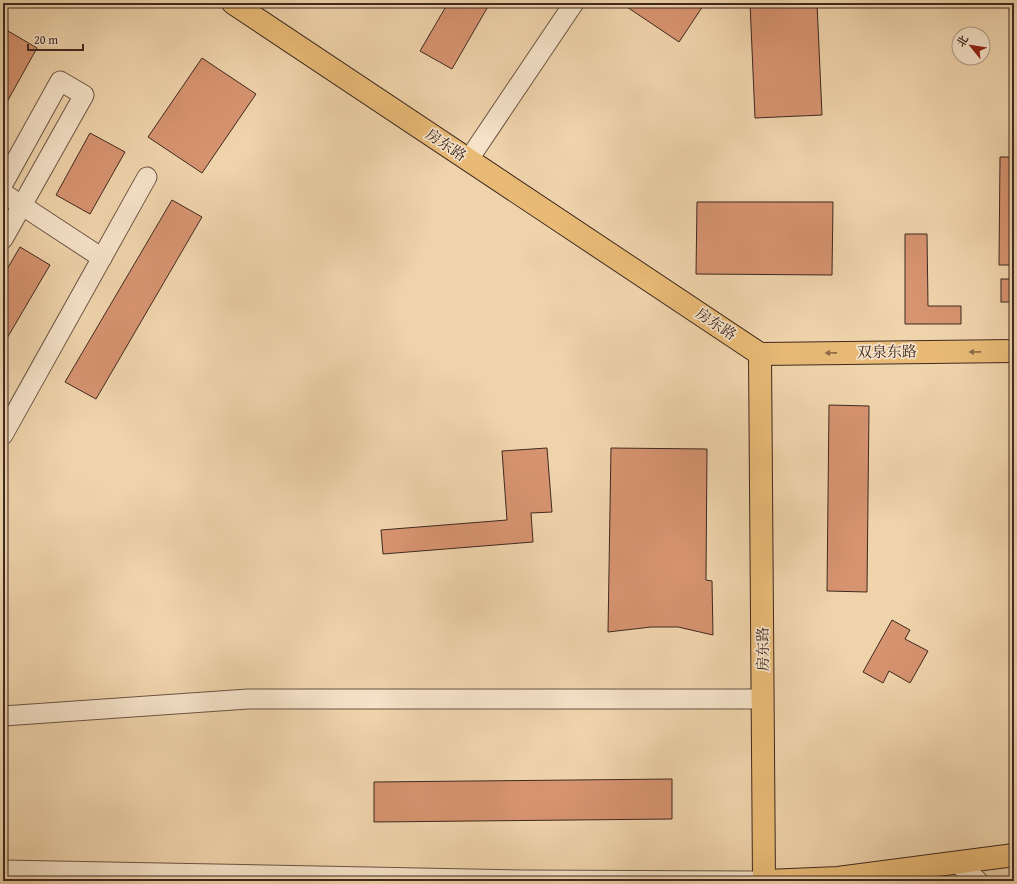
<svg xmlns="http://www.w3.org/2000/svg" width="1017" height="884" viewBox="0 0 1017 884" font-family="'Gentium Book Plus','Noto Serif SC',serif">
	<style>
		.building { fill: #d69370; stroke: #3f2920 }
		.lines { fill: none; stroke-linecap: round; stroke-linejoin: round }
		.minor-casing { stroke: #6b5443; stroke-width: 21 }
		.major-casing { stroke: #3f2920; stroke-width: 24 }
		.minor { stroke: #f5e2c8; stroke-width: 19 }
		.major { stroke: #e8ba76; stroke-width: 22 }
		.oneway { fill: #8b6a47 }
		.labels { text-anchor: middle; stroke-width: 3.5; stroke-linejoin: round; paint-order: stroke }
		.street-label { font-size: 15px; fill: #3f2920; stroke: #f5e2c8 }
	</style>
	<rect width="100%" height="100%" fill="#efd3ab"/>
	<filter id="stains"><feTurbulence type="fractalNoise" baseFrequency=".005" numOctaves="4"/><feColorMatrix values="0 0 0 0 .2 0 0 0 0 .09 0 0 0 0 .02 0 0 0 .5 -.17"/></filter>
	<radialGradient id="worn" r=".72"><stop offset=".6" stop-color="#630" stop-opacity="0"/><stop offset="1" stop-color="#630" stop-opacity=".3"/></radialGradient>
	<g class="building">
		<polygon points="448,3 490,3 452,69 420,51"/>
		<polygon points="630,3 705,3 679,42 627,7"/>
		<polygon points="750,3 817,3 822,115 755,118"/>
		<polygon points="8,31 37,48 3,109 3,40"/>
		<polygon points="202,58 256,94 202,173 148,137"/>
		<polygon points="90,133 125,152 90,214 56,195"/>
		<polygon points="1000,157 1014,157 1014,265 999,265"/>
		<polygon points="172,200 202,217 96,399 65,382"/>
		<polygon points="697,202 833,202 832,275 696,274"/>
		<polygon points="905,234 927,234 928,306 961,306 961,324 905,324"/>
		<polygon points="20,247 50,265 3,345 3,276"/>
		<rect x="1001" y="279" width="13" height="23"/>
		<polygon points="829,405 869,406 867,592 827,591"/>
		<polygon points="547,448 552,512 531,513 533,542 383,554 381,530 507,520 502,451"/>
		<polygon points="611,448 707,449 706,580 712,581 713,635 678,627 651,627 608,632"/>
		<polygon points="892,620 910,630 905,639 928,651 910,683 889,671 883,683 863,672"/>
		<polygon points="672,779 672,819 374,822 374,782"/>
	</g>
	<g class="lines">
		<defs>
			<g id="minor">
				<polyline points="469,159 574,3"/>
				<polyline points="3,184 60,81 84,95 3,239"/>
				<polyline points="3,193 102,258"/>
				<polyline points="3,435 147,177"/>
				<polyline points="3,716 248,699 763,699"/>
				<polyline points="957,863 978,881"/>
				<polyline points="3,870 523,880 752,881"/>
			</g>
			<g id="major">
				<polyline points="233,3 760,354"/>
				<polyline points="760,354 764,881"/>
				<polyline points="760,354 1014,351"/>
				<polyline points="766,881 838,878 1014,855"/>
			</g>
		</defs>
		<use href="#minor" class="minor-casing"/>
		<use href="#major" class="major-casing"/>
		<use href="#minor" class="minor"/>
		<use href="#major" class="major"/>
	</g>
	<defs><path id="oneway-solid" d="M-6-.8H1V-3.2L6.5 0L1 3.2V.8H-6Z"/></defs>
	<g class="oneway">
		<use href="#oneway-solid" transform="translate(975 352) rotate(179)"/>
		<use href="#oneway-solid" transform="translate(831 353) rotate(179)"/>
	</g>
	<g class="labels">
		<g class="street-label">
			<text transform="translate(446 145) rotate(34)" y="5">房东路</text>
			<text transform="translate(716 324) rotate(34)" y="5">房东路</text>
			<text transform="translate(887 352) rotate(-1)" y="5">双泉东路</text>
			<text transform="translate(763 649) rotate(-90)" y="5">房东路</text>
		</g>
	</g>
	<rect width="1017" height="884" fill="none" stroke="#efd3ab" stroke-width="16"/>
	<rect x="4" y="4" width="1009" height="876" fill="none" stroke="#3f2920" stroke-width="2"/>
	<rect x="8" y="8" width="1001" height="868" fill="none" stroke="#3f2920"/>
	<g transform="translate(971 46) rotate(300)"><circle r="19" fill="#f5e2c8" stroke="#ac9885"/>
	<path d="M0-3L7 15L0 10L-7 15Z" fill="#8f2418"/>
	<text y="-6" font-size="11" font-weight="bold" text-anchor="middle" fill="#3f2920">北</text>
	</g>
	<path d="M28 44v6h55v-6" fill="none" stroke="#3f2920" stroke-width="2"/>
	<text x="34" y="44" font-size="12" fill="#3f2920" stroke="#f5e2c8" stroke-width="3" paint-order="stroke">20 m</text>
	<rect width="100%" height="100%" filter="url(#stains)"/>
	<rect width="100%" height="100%" fill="url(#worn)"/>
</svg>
